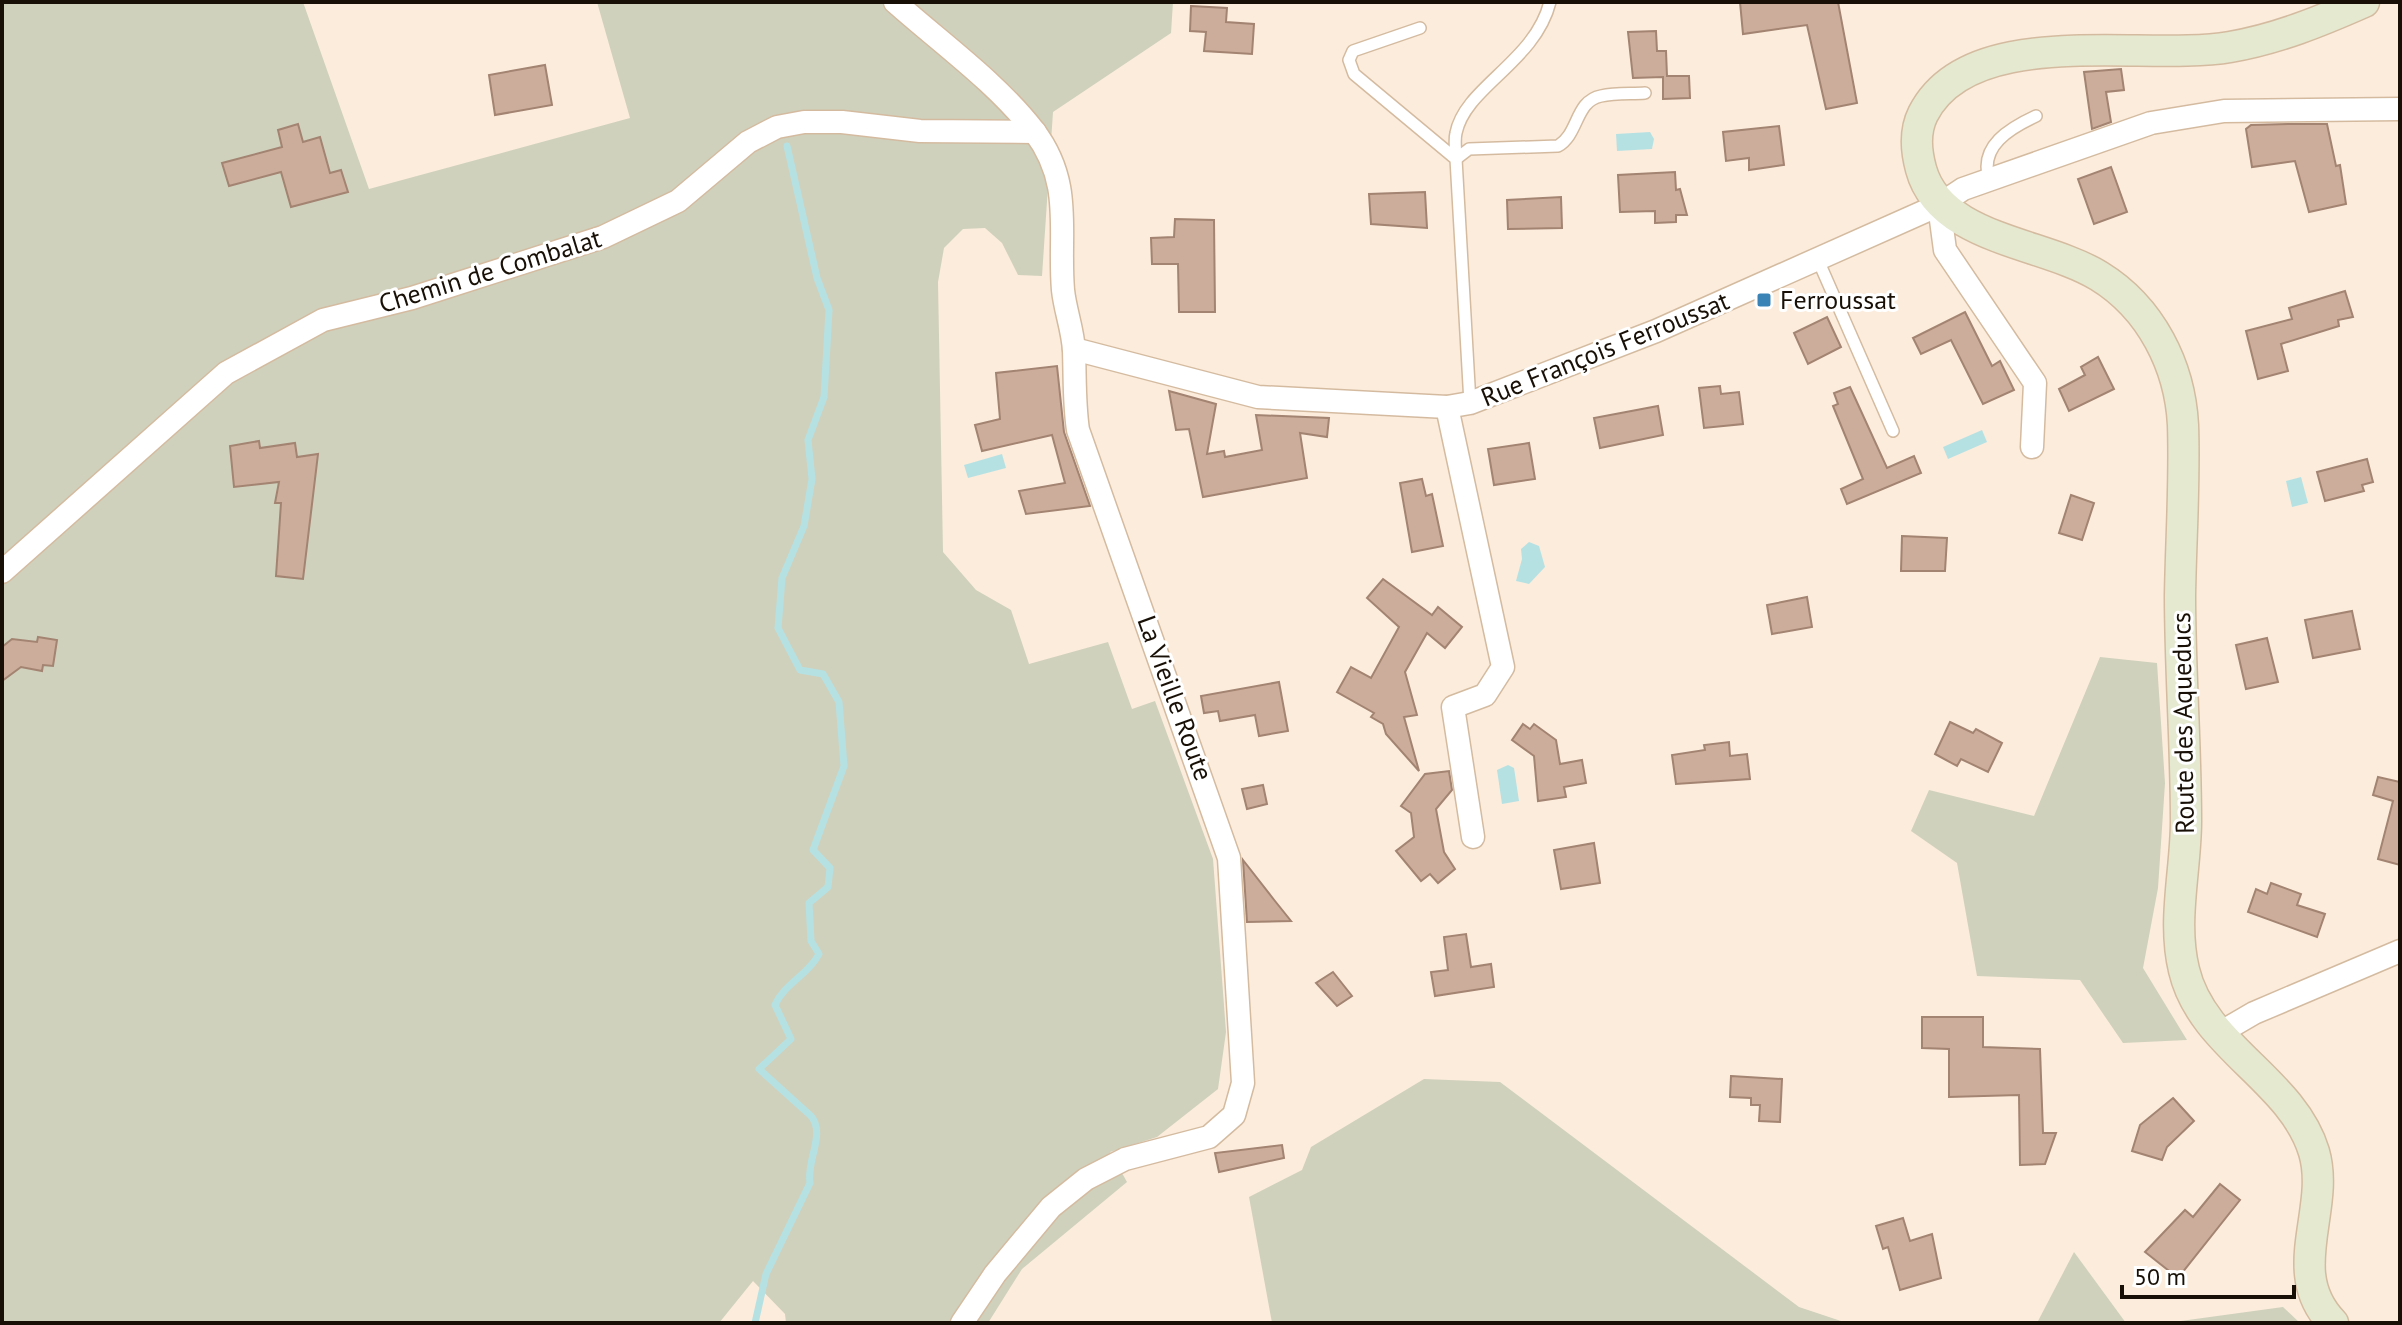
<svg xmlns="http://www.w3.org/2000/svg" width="2402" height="1325" viewBox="0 0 2402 1325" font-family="'PT Sans',sans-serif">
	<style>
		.green { fill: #cfd1bc }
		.water { fill: #b6e1e3 }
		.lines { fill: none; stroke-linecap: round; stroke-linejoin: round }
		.stream { stroke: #b6e1e3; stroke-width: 7 }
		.building { fill: #ccac9a; stroke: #a38371; stroke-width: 2 }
		.lane-casing { stroke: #d4bba0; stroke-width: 14 }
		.street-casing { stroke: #d4bba0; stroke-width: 25 }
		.secondary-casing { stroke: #d4bba0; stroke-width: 33 }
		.lane { stroke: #fff; stroke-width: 11 }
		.street { stroke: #fff; stroke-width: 22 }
		.secondary { stroke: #e4e9d0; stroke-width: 30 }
		.poi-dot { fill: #3983b7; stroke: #fff; stroke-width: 3 }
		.labels { text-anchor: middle; stroke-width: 6; stroke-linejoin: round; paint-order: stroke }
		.street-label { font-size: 26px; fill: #181006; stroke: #fff }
		.poi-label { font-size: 26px; fill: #181006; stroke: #fff; text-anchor: start }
	</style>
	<rect width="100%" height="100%" fill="#fcecdc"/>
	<g class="green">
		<polygon points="2,2 303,2 369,189 630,118 597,2 1173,2 1171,33 1053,112 1042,276 1018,275 1002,243 985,228 963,229 944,248 938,282 943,552 976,590 1011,610 1029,664 1108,642 1132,709 1155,701 1213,859 1226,1032 1218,1089 1157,1137 1110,1152 1127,1182 1022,1269 988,1323 786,1323 785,1314 753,1281 719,1323 2,1323"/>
		<polygon points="2100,657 2157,663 2165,783 2158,888 2143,968 2187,1040 2123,1043 2080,980 1977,976 1957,863 1911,831 1929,790 2034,816"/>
		<polygon points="1424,1079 1500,1082 1799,1307 1847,1323 1272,1323 1249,1197 1302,1170 1311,1147"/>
		<polygon points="2074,1252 2126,1323 2037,1323"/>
		<polygon points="2283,1307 2300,1323 2166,1323"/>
	</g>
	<g class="water">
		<polygon points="1650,132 1654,139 1652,149 1617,151 1616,134"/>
		<polygon points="1982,430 1987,442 1948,459 1943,447"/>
		<polygon points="1002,454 1006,468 968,478 964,465"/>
		<polygon points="2301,477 2308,503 2292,507 2286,481"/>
		<polygon points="1529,542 1539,546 1545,567 1529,584 1516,581 1522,559 1521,549"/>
		<polygon points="1508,765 1514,768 1519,801 1502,804 1497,770"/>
	</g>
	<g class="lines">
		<path class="stream" d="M755 1323 766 1274 810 1183C806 1161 826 1134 811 1116L759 1069 791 1039 775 1005C784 984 808 975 819 954L811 941 809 903 828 887 830 868 813 850 844 766 839 702 823 674 800 670 778 628 782 578 804 526 812 479 808 440 824 397 829 310 817 278 787 146"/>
	</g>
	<g class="building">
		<polygon points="1740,2 1838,2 1857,103 1826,109 1807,25 1743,34"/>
		<polygon points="1191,6 1227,8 1226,22 1254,24 1252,54 1204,51 1206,32 1190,31"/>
		<polygon points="1656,31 1657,51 1666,51 1667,76 1689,76 1690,98 1663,99 1663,77 1633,78 1628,32"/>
		<polygon points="545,65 552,105 495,115 489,75"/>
		<polygon points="2121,69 2124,90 2106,92 2111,122 2092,129 2084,72"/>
		<polygon points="298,124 303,142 320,137 330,173 341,170 348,192 291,207 281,172 229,186 222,163 282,147 278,130"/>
		<polygon points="2288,124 2327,124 2336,166 2340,165 2346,204 2309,212 2295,161 2252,167 2246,129 2251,125"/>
		<polygon points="1779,126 1784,165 1749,170 1749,158 1726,161 1723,132"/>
		<polygon points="2111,167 2127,212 2094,224 2078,179"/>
		<polygon points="1675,172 1676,190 1680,189 1687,215 1676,215 1676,222 1655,223 1655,211 1620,212 1618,175"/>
		<polygon points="1425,192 1427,228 1371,224 1369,194"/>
		<polygon points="1561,197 1562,228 1508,229 1507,200"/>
		<polygon points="1175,219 1214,220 1215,312 1179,312 1178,264 1152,264 1151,238 1174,237"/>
		<polygon points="2345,291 2353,317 2338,320 2339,326 2281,344 2288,371 2258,379 2246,331 2292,319 2289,308"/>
		<polygon points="1965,312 1992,366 2000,361 2014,390 1983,404 1951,340 1921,354 1913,338"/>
		<polygon points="1827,317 1841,347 1808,364 1794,333"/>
		<polygon points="2098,357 2114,389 2069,411 2059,389 2085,375 2081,367"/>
		<polygon points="1057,366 1064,432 1090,506 1026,514 1019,491 1065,483 1052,435 982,451 975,425 1000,419 996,373"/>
		<polygon points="1720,386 1721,394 1739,392 1743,424 1704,428 1699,388"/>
		<polygon points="1850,387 1887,468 1914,456 1921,473 1847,504 1841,489 1863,479 1833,406 1838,404 1834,393"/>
		<polygon points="1169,391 1216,404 1207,454 1224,451 1225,457 1262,450 1256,415 1329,418 1327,437 1300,433 1307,478 1203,497 1189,429 1176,430"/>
		<polygon points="1658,406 1663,435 1600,448 1594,418"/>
		<polygon points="259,441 260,448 295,443 297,457 318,454 303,579 276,576 281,503 275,503 279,482 234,487 230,446"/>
		<polygon points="1529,443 1535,479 1494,485 1488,449"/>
		<polygon points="2367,459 2373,482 2362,485 2364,491 2325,501 2317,472"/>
		<polygon points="1422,479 1426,496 1432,494 1443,546 1412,552 1400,483"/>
		<polygon points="2071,495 2094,503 2082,540 2059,533"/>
		<polygon points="1902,536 1947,538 1945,571 1901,571"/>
		<polygon points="1383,579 1432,615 1438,607 1462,627 1445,648 1427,633 1405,672 1417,715 1404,717 1419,771 1386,734 1383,724 1371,717 1374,713 1337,692 1351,667 1371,678 1399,627 1367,598"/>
		<polygon points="1807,597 1812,627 1772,634 1767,605"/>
		<polygon points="2352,611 2360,649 2313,658 2305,620"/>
		<polygon points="38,637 57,640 53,666 43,665 42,671 21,667 2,681 2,647 12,639 37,642"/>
		<polygon points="2267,638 2278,682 2246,689 2236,645"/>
		<polygon points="1279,682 1288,731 1259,736 1255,715 1220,721 1218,711 1204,713 1201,696"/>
		<polygon points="1950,722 1973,733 1976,729 2002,743 1988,772 1961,759 1957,766 1935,754"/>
		<polygon points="1523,724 1530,729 1534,724 1556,740 1560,764 1582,760 1586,783 1564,787 1566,797 1538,801 1534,756 1512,740"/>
		<polygon points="1729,742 1730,756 1747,754 1750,779 1676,784 1672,755 1705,750 1704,745"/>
		<polygon points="1449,771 1452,790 1436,809 1444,852 1455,869 1438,883 1430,874 1421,881 1396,851 1414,837 1411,813 1401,806 1425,774"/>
		<polygon points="2378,777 2400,782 2400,865 2378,859 2393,801 2373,795"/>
		<polygon points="1263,785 1267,804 1247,809 1242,789"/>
		<polygon points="1594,843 1600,883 1561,889 1554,850"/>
		<polygon points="1243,860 1275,901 1291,921 1247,922"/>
		<polygon points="2271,883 2301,894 2297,905 2325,914 2317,937 2248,912 2256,889 2267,894"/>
		<polygon points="1466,934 1471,967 1491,964 1494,987 1435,996 1431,972 1448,970 1444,937"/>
		<polygon points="1333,972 1352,996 1337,1006 1316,983"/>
		<polygon points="1922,1017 1983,1017 1983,1047 2040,1049 2043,1133 2056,1133 2045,1164 2020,1165 2019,1095 1949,1097 1949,1049 1922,1048"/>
		<polygon points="1731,1076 1782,1079 1780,1122 1759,1121 1760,1105 1751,1105 1751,1098 1730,1097"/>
		<polygon points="2173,1098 2194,1121 2167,1147 2162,1160 2132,1151 2140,1125"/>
		<polygon points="1282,1145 1284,1158 1219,1172 1215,1153"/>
		<polygon points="2220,1184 2240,1200 2178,1278 2145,1252 2185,1210 2193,1217"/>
		<polygon points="1903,1218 1910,1241 1932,1234 1941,1278 1900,1290 1888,1247 1883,1249 1876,1226"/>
	</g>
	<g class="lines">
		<defs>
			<g id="lane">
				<polyline points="1420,28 1353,51 1349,60 1354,74 1456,159 1470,403"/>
				<path d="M1456 159 1469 149 1558 146C1579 134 1575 101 1601 96 1615 93 1631 94 1645 93"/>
				<path d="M1456 159C1456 151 1454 141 1456 133 1465 87 1535 62 1550 2"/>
				<path d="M1989 179C1979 146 2010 128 2036 116"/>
				<polyline points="1818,260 1893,431"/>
			</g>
			<g id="street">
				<path d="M895 2C941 43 996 82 1034 131 1074 184 1058 231 1063 290 1065 310 1073 330 1074 351 1075 378 1074 403 1078 430L1229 858 1243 1083 1234 1115 1209 1137 1125 1159 1086 1179 1051 1207 995 1274 962 1323"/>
				<polyline points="1939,205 1945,250 2035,383 2032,447"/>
				<polyline points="1074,349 1258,397 1447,407 1470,403 1656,331 1939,205 1963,189 2151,123 2224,111 2400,109"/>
				<polyline points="1447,407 1503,667 1485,695 1453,707 1473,837"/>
				<polyline points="2,572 226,373 323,320 412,298 603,237 678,201 748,142 777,127 804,122 842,122 920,131 1035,132"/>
				<polyline points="2218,1034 2254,1013 2400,951"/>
			</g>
			<path id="secondary" d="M2333 1323C2283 1272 2331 1210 2314 1152 2292 1079 2202 1047 2184 970 2172 921 2186 870 2186 821 2186 745 2180 670 2180 595 2181 538 2185 482 2183 425 2180 366 2151 308 2099 276 2044 242 1940 240 1921 169 1916 151 1914 132 1923 114 1970 21 2144 62 2230 47 2277 39 2321 21 2364 2"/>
		</defs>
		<use href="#lane" class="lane-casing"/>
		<use href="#street" class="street-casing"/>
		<use href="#secondary" class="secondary-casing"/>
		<use href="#lane" class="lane"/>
		<use href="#street" class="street"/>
		<use href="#secondary" class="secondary"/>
	</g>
	<rect class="poi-dot" x="1756" y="292" width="16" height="16" rx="4"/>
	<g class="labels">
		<g class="street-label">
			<text transform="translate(490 271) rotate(-17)" y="9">Chemin de Combalat</text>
			<text transform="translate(1605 349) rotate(-22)" y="9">Rue François Ferroussat</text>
			<text transform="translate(1175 698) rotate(70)" y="9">La Vieille Route</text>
			<text transform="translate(2183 723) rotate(-91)" y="9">Route des Aqueducs</text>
		</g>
		<g class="poi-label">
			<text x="1780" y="309">Ferroussat</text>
		</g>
	</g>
	<rect width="2402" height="1325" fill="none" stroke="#181006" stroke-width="8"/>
	<path d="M2122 1285v12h172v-12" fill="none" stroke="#181006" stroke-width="4"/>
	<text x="2134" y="1285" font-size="24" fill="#181006" stroke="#ffffff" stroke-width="6" paint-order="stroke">50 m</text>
</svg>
